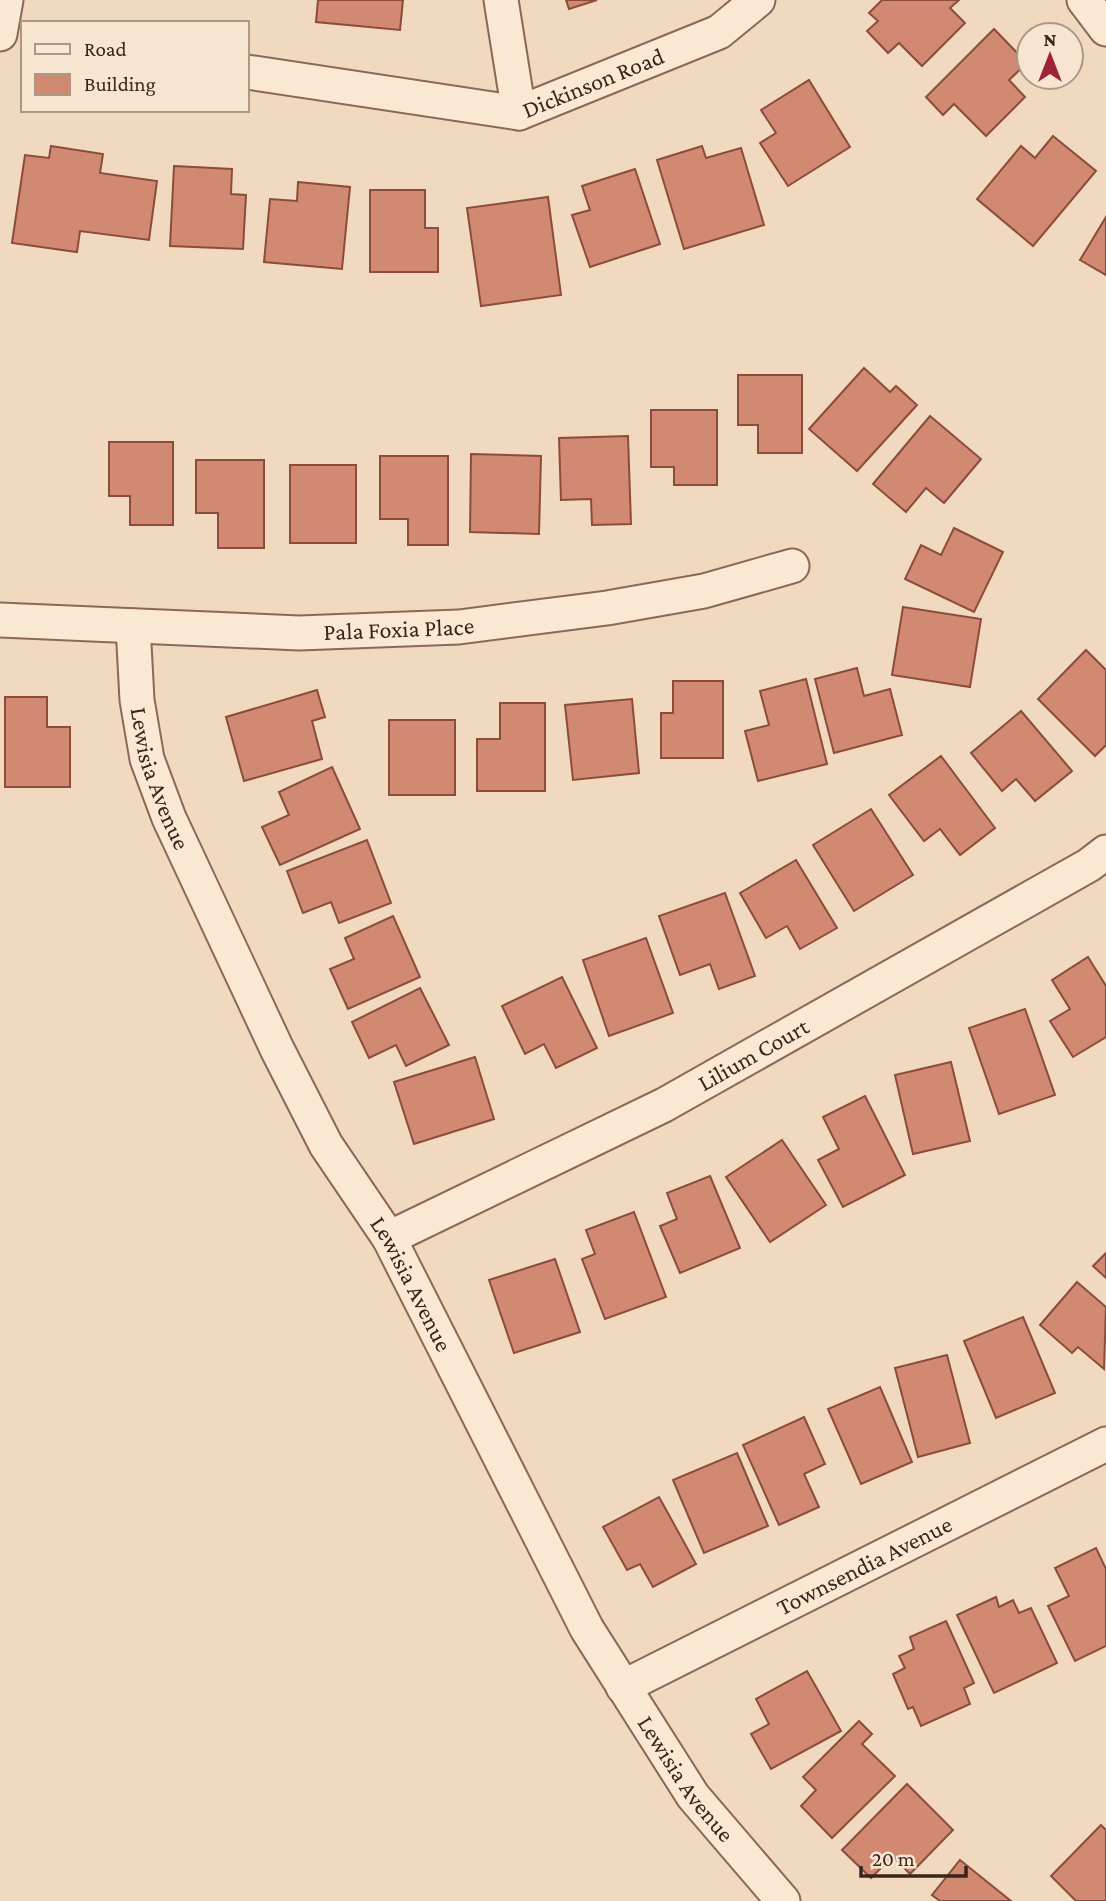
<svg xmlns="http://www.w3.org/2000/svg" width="1106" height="1901" viewBox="0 0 1106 1901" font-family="'Crimson Pro',serif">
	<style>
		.building { fill: #d18972; stroke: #8b4c3b; stroke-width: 2 }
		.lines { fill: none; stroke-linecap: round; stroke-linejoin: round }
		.street-casing { stroke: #8b6856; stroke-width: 37 }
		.street { stroke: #fbe8d3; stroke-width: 33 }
		.labels { text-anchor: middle; stroke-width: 7; stroke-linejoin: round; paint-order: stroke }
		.street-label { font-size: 24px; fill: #39251c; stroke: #f8e5cf }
	</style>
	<rect width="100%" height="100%" fill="#f1d9bf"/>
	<g class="building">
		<polygon points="318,0 403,0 400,30 316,22"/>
		<polygon points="566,0 597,0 569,9"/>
		<polygon points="882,0 959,0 950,8 965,23 922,66 899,43 888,53 867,31 878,21 869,13"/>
		<polygon points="994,29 1027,63 1009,80 1025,97 986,136 954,104 943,115 926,97"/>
		<polygon points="809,80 850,147 788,186 760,143 776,133 761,110"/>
		<polygon points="1053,136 1096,171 1033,246 977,199 1021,146 1035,158"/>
		<polygon points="51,146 103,154 100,173 157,181 149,240 80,231 77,252 12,243 25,155 49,158"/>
		<polygon points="702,146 706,158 741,148 764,225 684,249 657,160"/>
		<polygon points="174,166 232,169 231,194 246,195 243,249 170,246"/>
		<polygon points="635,169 660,244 590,267 572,215 590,210 582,186"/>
		<polygon points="298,182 350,187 342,269 264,262 270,199 297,201"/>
		<polygon points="370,190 425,190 425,228 438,228 438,272 370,272"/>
		<polygon points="548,197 561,295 481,306 467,208"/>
		<polygon points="1106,217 1106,275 1080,260"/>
		<polygon points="864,368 890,392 896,386 917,405 857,471 809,429"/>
		<polygon points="738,375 802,375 802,453 758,453 758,425 738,425"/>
		<polygon points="651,410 717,410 717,485 674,485 674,467 651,467"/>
		<polygon points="930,416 981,459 944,503 926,488 906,512 873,484"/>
		<polygon points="628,436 631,524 592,525 591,499 561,500 559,438"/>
		<polygon points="109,442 173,442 173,525 130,525 130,496 109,496"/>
		<polygon points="471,454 541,456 539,534 470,532"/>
		<polygon points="380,456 448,456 448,545 408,545 408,519 380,519"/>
		<polygon points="196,460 264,460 264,548 218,548 218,513 196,513"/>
		<rect x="290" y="465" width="66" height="78"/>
		<polygon points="954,528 1003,552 974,612 905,579 921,545 941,555"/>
		<polygon points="903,607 981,619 970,687 892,675"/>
		<polygon points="1086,650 1106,670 1106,745 1095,756 1038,699"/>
		<polygon points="857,668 864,696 890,689 902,735 834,753 815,679"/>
		<polygon points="806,679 827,764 758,781 745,731 769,725 760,691"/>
		<polygon points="673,681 723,681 723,758 661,758 661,713 673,713"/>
		<polygon points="317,690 325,717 312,721 322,759 244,781 226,717"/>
		<polygon points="5,697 47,697 47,727 70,727 70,787 5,787"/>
		<polygon points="632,699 639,773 573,780 565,705"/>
		<polygon points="500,703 545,703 545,791 477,791 477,739 500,739"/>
		<polygon points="1021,711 1072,771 1035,801 1016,779 1002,791 971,753"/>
		<rect x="389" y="720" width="66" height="75"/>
		<polygon points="941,756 995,828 960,855 940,829 924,841 889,795"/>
		<polygon points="332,767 360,829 280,865 262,827 289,815 279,792"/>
		<polygon points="871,809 913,875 854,911 813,845"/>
		<polygon points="367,840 391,903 339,923 331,902 303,913 287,871"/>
		<polygon points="796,860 837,928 800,949 787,926 766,938 740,893"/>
		<polygon points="725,893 755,976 719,989 710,964 680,975 659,916"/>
		<polygon points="393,916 420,977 348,1009 330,969 354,959 345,938"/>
		<polygon points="646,938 673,1013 609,1036 583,960"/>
		<polygon points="1088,957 1106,986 1106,1037 1073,1057 1050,1021 1070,1009 1052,980"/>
		<polygon points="562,977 597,1048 556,1068 544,1044 525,1054 502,1006"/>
		<polygon points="420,988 449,1045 406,1066 396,1045 369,1058 352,1022"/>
		<polygon points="1025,1009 1055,1095 999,1114 969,1028"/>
		<polygon points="475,1057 494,1119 414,1144 394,1082"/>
		<polygon points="951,1062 970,1141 913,1154 895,1075"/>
		<polygon points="865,1096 905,1175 843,1207 818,1160 839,1149 823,1117"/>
		<polygon points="782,1140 826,1205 770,1242 726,1177"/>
		<polygon points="710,1176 740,1248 680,1273 660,1226 677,1219 667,1193"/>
		<polygon points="634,1212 666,1297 605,1319 582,1259 595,1254 586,1230"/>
		<polygon points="1106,1253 1106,1278 1093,1266"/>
		<polygon points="555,1259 580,1332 514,1353 489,1280"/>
		<polygon points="1077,1282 1106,1307 1104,1369 1078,1347 1072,1353 1040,1325"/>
		<polygon points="1023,1317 1055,1393 996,1418 964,1341"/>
		<polygon points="947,1355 970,1443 918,1457 895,1368"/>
		<polygon points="880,1387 912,1462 861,1484 828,1409"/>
		<polygon points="804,1417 825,1464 804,1474 819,1507 779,1525 743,1445"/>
		<polygon points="737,1453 768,1526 704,1553 673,1480"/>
		<polygon points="659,1497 696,1564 653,1587 640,1564 627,1570 603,1527"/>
		<polygon points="1096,1548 1106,1569 1106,1646 1075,1661 1048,1606 1069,1596 1055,1568"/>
		<polygon points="996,1597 999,1607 1013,1600 1019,1613 1031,1608 1057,1663 994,1693 957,1615"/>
		<polygon points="946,1621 974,1683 964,1688 970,1704 921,1726 913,1707 908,1709 893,1674 905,1668 899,1656 914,1649 910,1637"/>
		<polygon points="807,1671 841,1731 771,1769 751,1734 769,1724 756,1699"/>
		<polygon points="859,1721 872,1734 862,1744 895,1776 832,1838 801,1806 816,1790 803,1777"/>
		<polygon points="907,1784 953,1830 910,1874 893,1856 871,1878 842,1850"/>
		<polygon points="1101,1825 1106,1830 1106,1901 1076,1901 1051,1876"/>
		<polygon points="960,1860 1011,1901 940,1901 932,1895"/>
	</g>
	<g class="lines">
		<defs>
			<g id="street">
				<polyline points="501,0 519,113"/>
				<polyline points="1084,0 1106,29"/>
				<polyline points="0,34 6,0"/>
				<path id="s1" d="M247 72 519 113 719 32 758 0"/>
				<path id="s2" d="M0 620 299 633 459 627 607 608 704 591 792 566"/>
				<path id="s3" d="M133 626 137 700 147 759 169 818 277 1049 326 1145 389 1238 587 1629 693 1796 783 1901"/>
				<path id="s4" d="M389 1238 664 1105 1089 865 1106 852"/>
				<path id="s5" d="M623 1687 1106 1444"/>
			</g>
		</defs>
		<use href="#street" class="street-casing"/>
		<use href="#street" class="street"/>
	</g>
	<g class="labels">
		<g class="street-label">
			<text dy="8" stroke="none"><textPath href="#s1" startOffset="355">Dickinson Road</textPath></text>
			<text dy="8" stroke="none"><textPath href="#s2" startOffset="399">Pala Foxia Place</textPath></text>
			<text dy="8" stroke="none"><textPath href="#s3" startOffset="156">Lewisia Avenue</textPath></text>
			<text dy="8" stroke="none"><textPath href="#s4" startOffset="408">Lilium Court</textPath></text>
			<text dy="8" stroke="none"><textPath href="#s3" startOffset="723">Lewisia Avenue</textPath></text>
			<text dy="8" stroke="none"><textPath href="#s5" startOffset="270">Townsendia Avenue</textPath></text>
			<text dy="8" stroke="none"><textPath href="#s3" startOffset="1290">Lewisia Avenue</textPath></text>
		</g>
	</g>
	<rect x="21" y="21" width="228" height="91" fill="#f8e5cf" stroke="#ac9887" stroke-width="2"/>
	<rect x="35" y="44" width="35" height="10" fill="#fbe8d3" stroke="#ac9887" stroke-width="2"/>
	<text x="84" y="56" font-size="21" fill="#39251c">Road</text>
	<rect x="35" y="74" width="35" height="21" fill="#d18972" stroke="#ac9887" stroke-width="2"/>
	<text x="84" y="91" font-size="21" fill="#39251c">Building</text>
	<g transform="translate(1050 56)"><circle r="33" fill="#f8e5cf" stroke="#ac9887" stroke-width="2"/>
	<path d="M0-5L12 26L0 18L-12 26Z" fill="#9d223a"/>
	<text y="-10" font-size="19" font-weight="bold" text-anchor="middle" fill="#39251c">N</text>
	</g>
	<path d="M861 1866v10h105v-10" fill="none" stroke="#39251c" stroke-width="3.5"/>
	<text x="872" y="1866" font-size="21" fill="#39251c" stroke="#f8e5cf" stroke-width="5" paint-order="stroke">20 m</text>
</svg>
